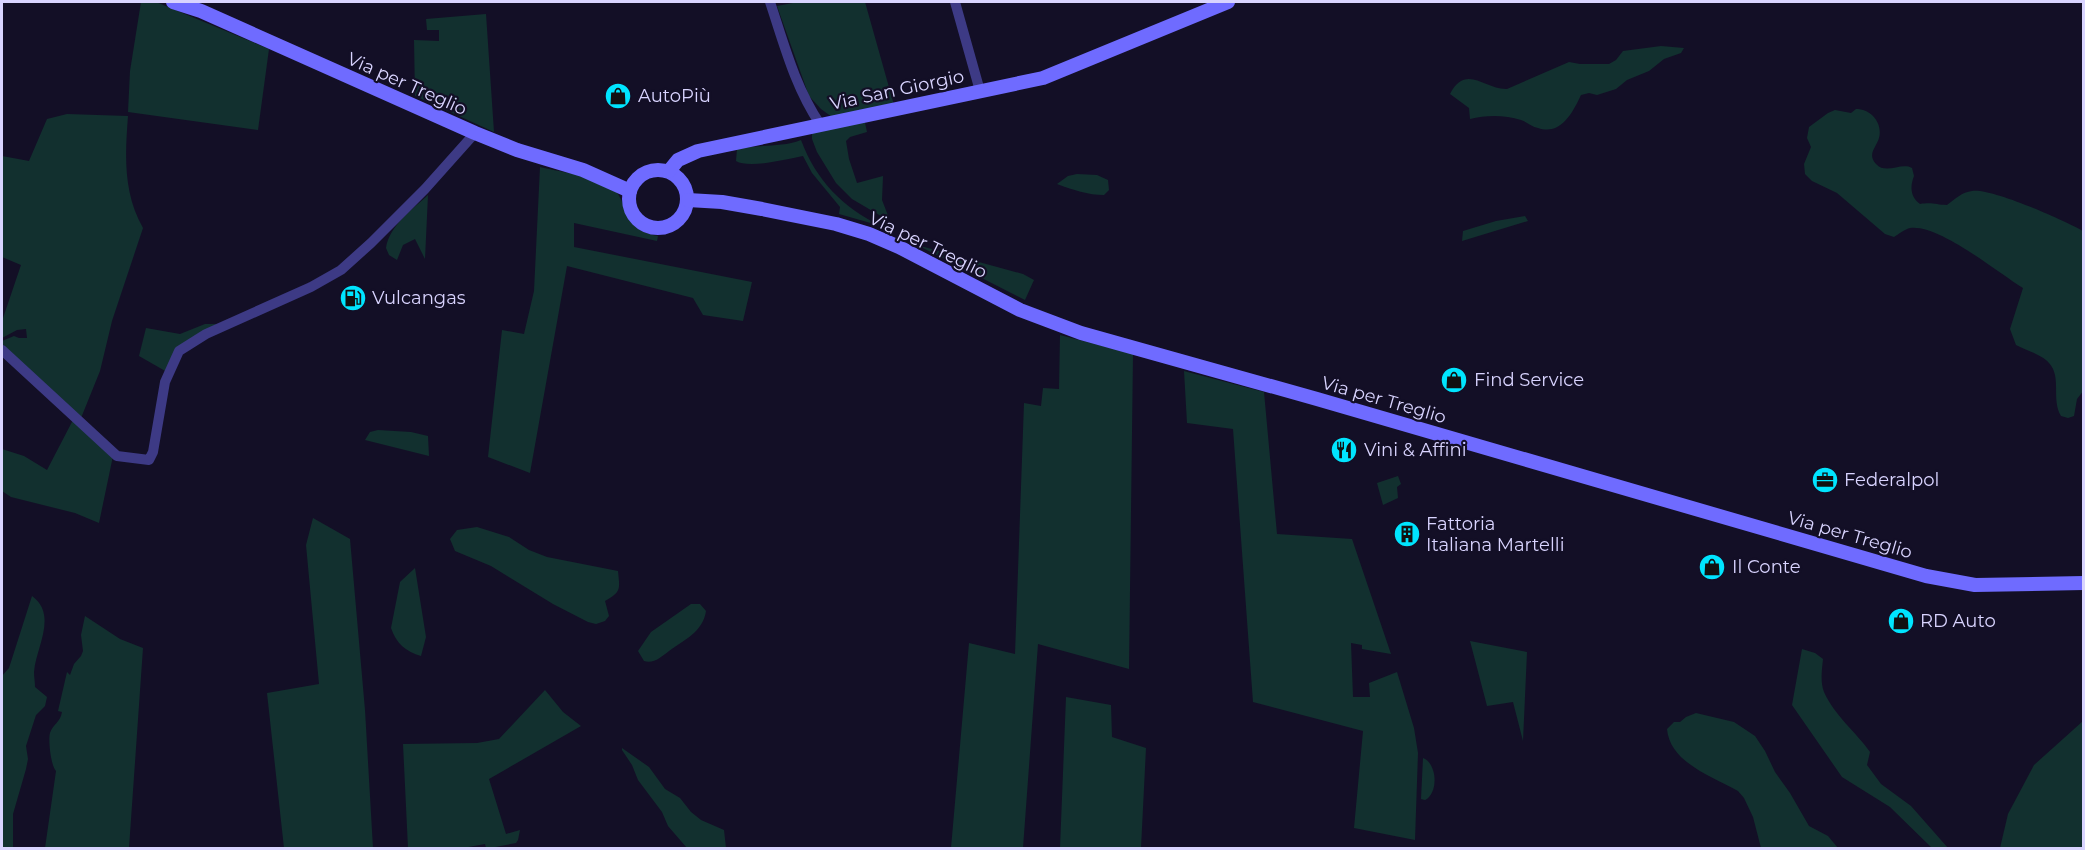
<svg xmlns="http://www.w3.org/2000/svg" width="2085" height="850" viewBox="0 0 2085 850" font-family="Montserrat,sans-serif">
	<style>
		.green { fill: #12302f }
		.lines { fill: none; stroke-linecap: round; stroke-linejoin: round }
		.street { stroke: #3d3a85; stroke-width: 10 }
		.secondary { stroke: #6f6bff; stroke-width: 14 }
		.labels { text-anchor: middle; stroke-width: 4.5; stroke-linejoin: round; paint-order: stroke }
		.street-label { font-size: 18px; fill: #d9d4ff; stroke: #130f26 }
		.poi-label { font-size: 18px; fill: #d9d4ff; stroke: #130f26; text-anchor: start }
	</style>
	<rect width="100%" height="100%" fill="#130f26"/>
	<g class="green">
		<polygon points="141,2 156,2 269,49 258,130 128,112 130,71"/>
		<polygon points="798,2 865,2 894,105 832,117 821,109 809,96 777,6"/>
		<polygon points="486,14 494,132 415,96 414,40 439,41 439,30 427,30 426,19"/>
		<path d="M1661 46 1684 48 1681 53 1664 59 1649 71 1627 80 1616 89 1597 95 1589 93 1581 95C1573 112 1561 136 1538 128 1532 127 1527 122 1521 120 1505 115 1486 115 1470 119L1469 108 1450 94C1466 63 1485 90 1507 89L1569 62 1580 64H1609L1616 60 1623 51Z"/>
		<path d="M1856 109C1871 109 1883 123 1879 138 1876 148 1867 154 1876 164 1886 175 1901 162 1912 168L1914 176C1910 186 1910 197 1920 204 1933 202 1936 205 1947 205 1955 199 1962 192 1972 191 1992 188 2063 220 2083 231L2084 390 2077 399 2074 416 2068 418 2061 416C2051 399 2062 377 2049 363 2042 355 2026 350 2016 345L2010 329 2023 288C1997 272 1939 224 1910 228 1905 229 1899 234 1894 237L1885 234 1837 193 1812 181 1805 174 1804 164 1811 147 1807 138 1809 127 1828 113 1835 110 1851 113Z"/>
		<path d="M67 114 128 116C125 155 123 193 143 228L112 321 100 371 81 418 2 344V341L14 336 19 338H27L26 329 17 330 2 338V321L21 265 2 257V156L29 161 47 119Z"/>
		<polygon points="864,118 867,132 850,137 846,141 849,159 857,183 883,176 882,200 889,218 886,219 852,199 836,183 817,152 812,139 812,133"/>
		<path d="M801 140C816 180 842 207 881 226L839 214 840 207 812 173 803 156C787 159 749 169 736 161L737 149C759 144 780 148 801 140Z"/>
		<path d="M540 167C555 171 592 176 605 183 634 198 615 228 658 236L657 241 574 223V247L752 282 743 321 703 315 693 298 567 266 530 473 488 457 502 330 524 334 534 291Z"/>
		<path d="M1077 174 1097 175 1108 180 1109 190 1104 195C1088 195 1073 190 1057 184L1068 176Z"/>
		<path d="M428 195 425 259 415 239 403 245 397 260 389 255 386 248C389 226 413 209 428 195Z"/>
		<polygon points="1525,216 1528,221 1462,241 1463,231 1496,221"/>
		<polygon points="917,245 1023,274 1034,280 1025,300"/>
		<polygon points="205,324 217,324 192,339 167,372 139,356 146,328 180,334"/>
		<polygon points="1060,335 1133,354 1129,669 1038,644 1023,848 951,848 969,643 1015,654 1024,403 1041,406 1043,388 1059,389"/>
		<polygon points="1184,371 1264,392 1277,534 1352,539 1391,654 1362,649 1362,645 1351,643 1353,697 1370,697 1369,683 1397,672 1414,728 1418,753 1415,840 1354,828 1363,731 1253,702 1233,429 1187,423"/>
		<polygon points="73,420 113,456 99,523 75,513 11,497 2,491 2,449 24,456 47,470"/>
		<polygon points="378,430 411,432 428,436 429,456 365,440 370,432"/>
		<polygon points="1398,476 1401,484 1397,487 1398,498 1383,505 1377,483"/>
		<polygon points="313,518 350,539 365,710 373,848 284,848 267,693 319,684 306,545"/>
		<path d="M477 527 509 537 529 550 547 557 618 571C620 590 621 592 605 601L609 616 605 621 596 624 588 622 553 604 491 566 455 551 450 539 457 530Z"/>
		<path d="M415 568 426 637 421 656C406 652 396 643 391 628L400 582Z"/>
		<path d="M32 596C58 615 36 647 34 672 34 677 35 682 35 687L47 697 45 706 36 715 26 746 28 759 26 769 13 814V848H2V755L3 748 2 740V676L9 668Z"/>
		<path d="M691 604H700L706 611C703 632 684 640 669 651 661 657 654 664 644 661L638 651 651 632Z"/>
		<path d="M85 616 120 639 143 648 129 848H45L56 771C51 766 48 740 50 733 53 724 60 723 62 712L58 711 67 672 70 675 74 664 81 656 83 651 81 635Z"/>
		<polygon points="1470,641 1527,652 1523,741 1513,702 1487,706"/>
		<path d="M1802 649 1815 653 1823 659C1822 669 1820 682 1824 692 1834 715 1856 732 1870 752L1867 765 1881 784 1911 806 1948 848H1932L1890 807 1842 777 1792 705Z"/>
		<polygon points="545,690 563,712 581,726 489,779 506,834 520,830 518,840 516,843 490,848 486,848 485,844 463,848 408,848 403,744 477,743 499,739"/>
		<polygon points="1066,697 1111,705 1112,737 1146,748 1141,848 1060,848"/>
		<path d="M1696 713 1734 722 1755 736 1765 751 1775 772 1790 793 1809 826 1828 836 1838 848H1761L1753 817 1744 798 1738 791C1712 776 1670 763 1667 729L1674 722H1680L1686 717Z"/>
		<polygon points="2083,721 2083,848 2000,848 2008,814 2034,765"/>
		<polygon points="622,748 649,767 665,789 680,798 691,812 701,820 724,830 726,848 687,848 668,826 662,812 638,780 632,765 622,750"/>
		<path d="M1423 758C1437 763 1439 793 1425 800L1421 799Z"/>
	</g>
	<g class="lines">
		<g class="street">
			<path d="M770 2C784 44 795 87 820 124"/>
			<polyline points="955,2 980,91"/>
			<polyline points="2,350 117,456 149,460 153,452 165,382 179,351 206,334 311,287 341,270 371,243 425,189 475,133"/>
		</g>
		<g class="secondary">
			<polyline points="173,2 201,11 475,133 517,150 583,170 630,191"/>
			<circle cx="658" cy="199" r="29"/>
			<polyline points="669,171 678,160 698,151 1043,78 1228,2"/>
			<polyline points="688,200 722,202 762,209 836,224 869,234 899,247 1020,310 1081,333 1317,399 1926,576 1975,585 2084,583"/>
		</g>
	</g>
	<defs>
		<symbol id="shop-disc" viewBox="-11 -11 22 22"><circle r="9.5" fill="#00e5ff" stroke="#130f26"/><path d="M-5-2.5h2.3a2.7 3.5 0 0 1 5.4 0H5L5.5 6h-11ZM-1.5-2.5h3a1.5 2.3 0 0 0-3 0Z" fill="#111"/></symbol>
		<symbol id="fuel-disc" viewBox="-11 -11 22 22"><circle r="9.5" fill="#00e5ff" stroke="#130f26"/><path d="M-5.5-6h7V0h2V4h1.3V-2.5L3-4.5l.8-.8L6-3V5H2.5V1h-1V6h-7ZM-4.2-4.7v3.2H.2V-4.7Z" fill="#111"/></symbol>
		<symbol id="restaurant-disc" viewBox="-11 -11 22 22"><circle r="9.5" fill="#00e5ff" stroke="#130f26"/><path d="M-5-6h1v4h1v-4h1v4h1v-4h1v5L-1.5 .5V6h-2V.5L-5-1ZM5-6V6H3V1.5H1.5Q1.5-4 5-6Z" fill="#111"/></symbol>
		<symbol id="office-disc" viewBox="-11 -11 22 22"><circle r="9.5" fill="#00e5ff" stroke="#130f26"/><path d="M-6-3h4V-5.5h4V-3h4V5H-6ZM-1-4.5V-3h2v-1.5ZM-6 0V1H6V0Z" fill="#111"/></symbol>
		<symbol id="building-disc" viewBox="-11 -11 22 22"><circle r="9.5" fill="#00e5ff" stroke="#130f26"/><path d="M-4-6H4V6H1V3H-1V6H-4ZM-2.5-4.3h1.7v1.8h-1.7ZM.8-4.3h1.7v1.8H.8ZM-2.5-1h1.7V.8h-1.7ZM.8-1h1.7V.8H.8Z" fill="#111"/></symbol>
	</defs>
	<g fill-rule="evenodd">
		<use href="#shop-disc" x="603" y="81" width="30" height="30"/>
		<use href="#fuel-disc" x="338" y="283" width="30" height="30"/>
		<use href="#shop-disc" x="1439" y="365" width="30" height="30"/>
		<use href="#restaurant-disc" x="1329" y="435" width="30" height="30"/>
		<use href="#office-disc" x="1810" y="465" width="30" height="30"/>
		<use href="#building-disc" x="1392" y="519" width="30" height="30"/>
		<use href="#shop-disc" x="1697" y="552" width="30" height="30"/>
		<use href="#shop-disc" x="1886" y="606" width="30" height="30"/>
	</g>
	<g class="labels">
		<g class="street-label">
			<text transform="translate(407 84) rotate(24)" y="6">Via per Treglio</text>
			<text transform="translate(897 90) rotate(-12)" y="6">Via San Giorgio</text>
			<text transform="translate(928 245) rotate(26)" y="6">Via per Treglio</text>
			<text transform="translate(1384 400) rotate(16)" y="6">Via per Treglio</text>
			<text transform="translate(1850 535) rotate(16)" y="6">Via per Treglio</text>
		</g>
		<g class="poi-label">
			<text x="638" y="102">AutoPiù</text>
			<text x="372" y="304">Vulcangas</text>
			<text x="1474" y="386">Find Service</text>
			<text x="1364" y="456">Vini &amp; Affini</text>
			<text x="1844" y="486">Federalpol</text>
			<text x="1426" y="530">Fattoria<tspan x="1426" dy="21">Italiana Martelli</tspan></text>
			<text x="1732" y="573">Il Conte</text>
			<text x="1920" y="627">RD Auto</text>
		</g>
	</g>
	<rect width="2085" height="850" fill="none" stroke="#d9d4ff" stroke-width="6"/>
</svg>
